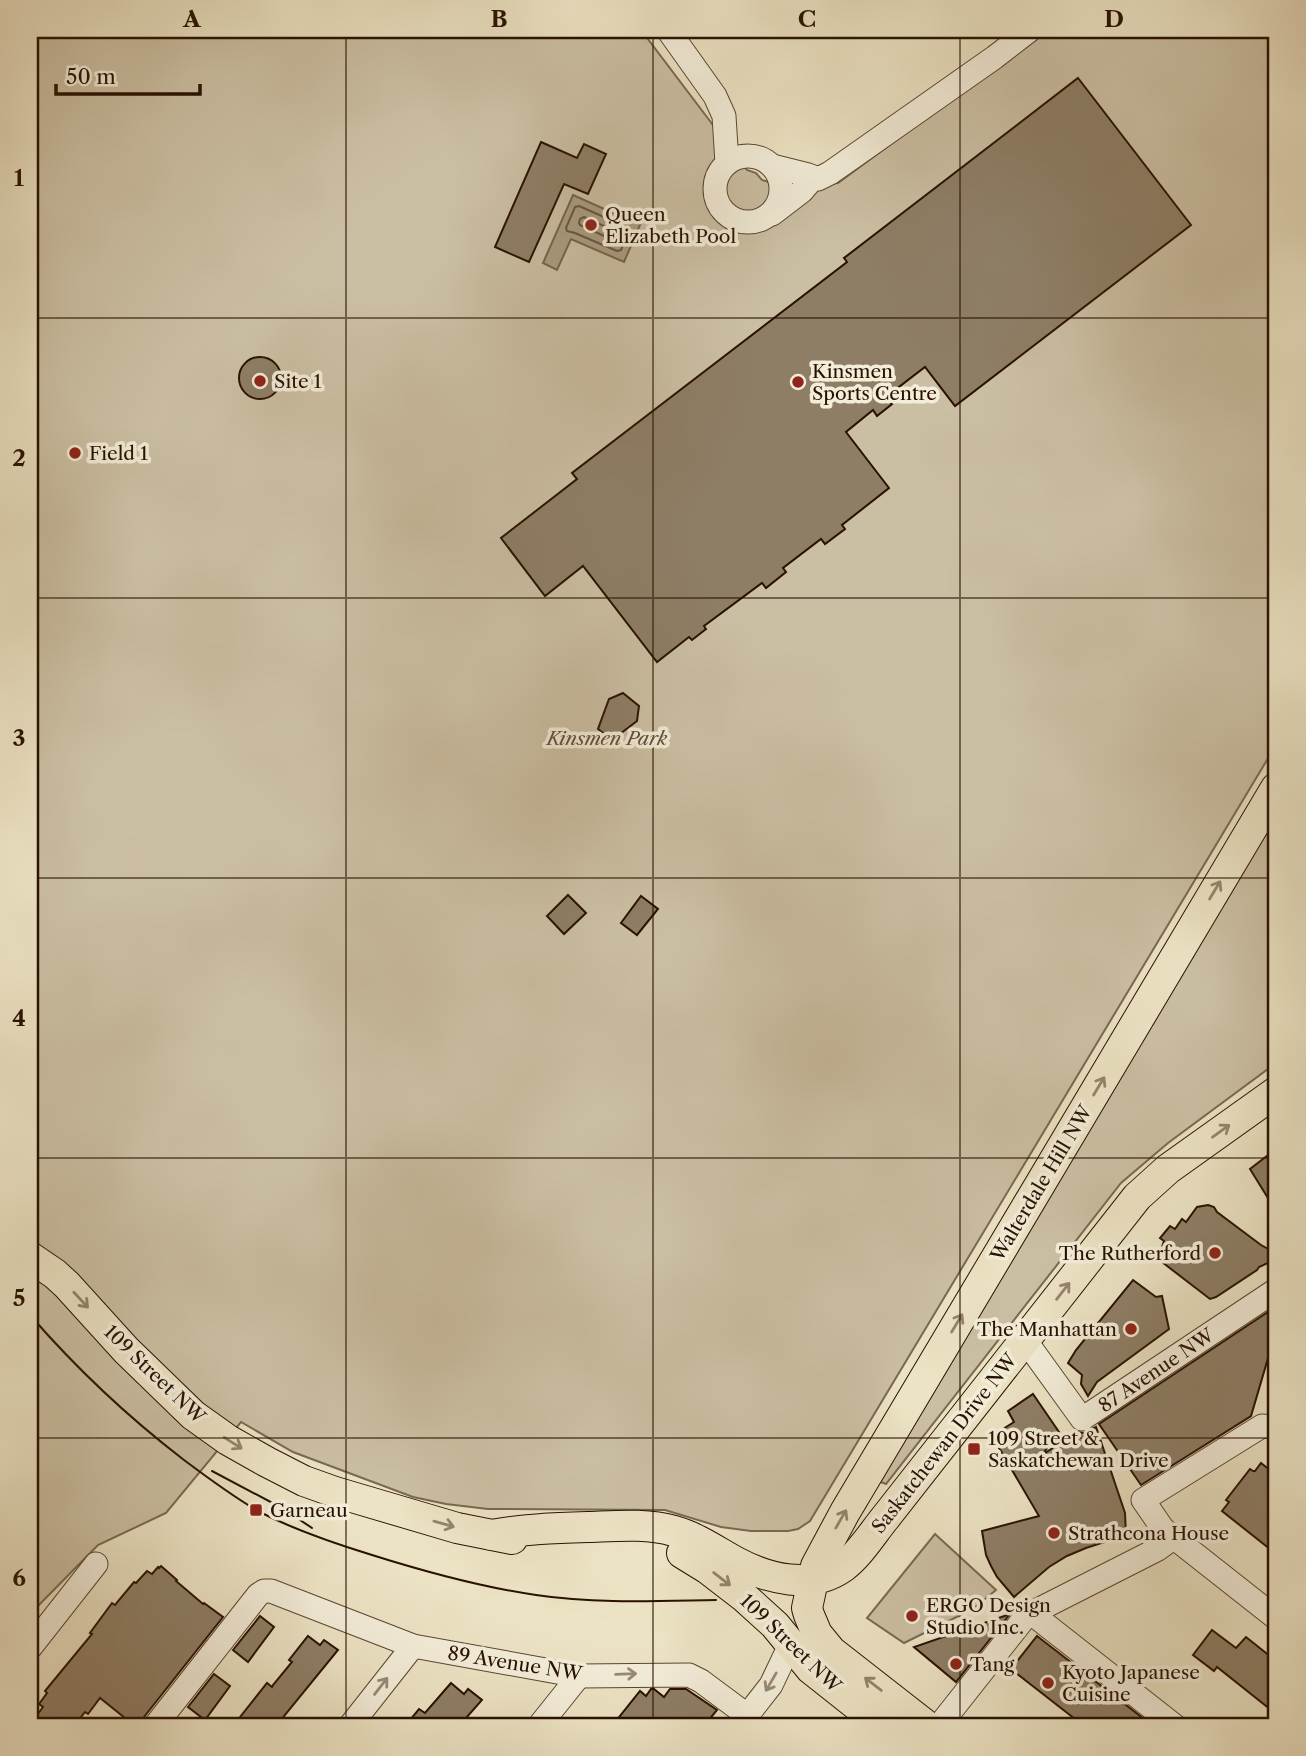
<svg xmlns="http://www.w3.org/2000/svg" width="1306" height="1756" viewBox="0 0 1306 1756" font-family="'Libre Caslon Text',serif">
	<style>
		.green { fill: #cbbfa3; stroke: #7a6852; stroke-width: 2 }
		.water { fill: #a99c81; stroke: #75644d; stroke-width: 2 }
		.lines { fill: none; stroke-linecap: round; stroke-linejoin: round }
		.shore { stroke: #685640; stroke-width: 2 }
		.building { fill: #8e7e66; stroke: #281100; stroke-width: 2 }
		.minor-casing { stroke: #594631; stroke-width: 25 }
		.major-casing { stroke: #281100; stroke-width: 32 }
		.minor { stroke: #f3edd9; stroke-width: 23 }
		.major { stroke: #ece3c4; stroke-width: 30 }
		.tram { stroke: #281100; stroke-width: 2 }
		.oneway { stroke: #94846c }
		.oneway2 { stroke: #988a77 }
		.grid { fill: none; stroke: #281100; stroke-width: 2; stroke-opacity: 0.55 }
		.poi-dot { fill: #8f2418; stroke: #f3edd9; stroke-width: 2.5 }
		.labels { text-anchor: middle; stroke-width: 7; stroke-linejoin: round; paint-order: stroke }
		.poi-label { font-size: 19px; fill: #281100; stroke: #f3edd9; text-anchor: start }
		.park-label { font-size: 19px; font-style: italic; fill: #614e39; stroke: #f3edd9 }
		.street-label { font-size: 19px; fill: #281100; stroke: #f3edd9 }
		.neatline { fill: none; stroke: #281100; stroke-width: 2.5 }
		.grid-label { font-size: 23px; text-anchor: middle; font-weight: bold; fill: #281100 }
	</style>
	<rect width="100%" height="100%" fill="#ece3c4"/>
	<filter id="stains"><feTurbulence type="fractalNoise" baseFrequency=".00286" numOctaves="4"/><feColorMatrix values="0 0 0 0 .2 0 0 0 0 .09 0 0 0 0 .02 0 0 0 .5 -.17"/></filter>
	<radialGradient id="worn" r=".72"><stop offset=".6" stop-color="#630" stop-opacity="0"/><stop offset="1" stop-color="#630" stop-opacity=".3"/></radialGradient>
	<g class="green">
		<polygon points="30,30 641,30 747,170 756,173 762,180 785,187 838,183 1046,30 1276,30 1276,745 810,1521 798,1529 788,1531 751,1531 721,1527 665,1510 488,1509 446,1504 413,1497 293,1452 241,1422 166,1513 98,1545 30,1614"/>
		<polygon points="1276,797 1276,1063 1168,1143 1121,1183 886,1484 878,1481"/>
		<polygon points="935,1534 996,1590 973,1609 904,1643 867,1618"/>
	</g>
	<polygon class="water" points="573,195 640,225 624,262 571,239 557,270 543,263"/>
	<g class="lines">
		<g class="shore">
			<polygon points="579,206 629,228 629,231 621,250 617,251 575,233 567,231 566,228 575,207"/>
			<polygon points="584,217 617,232 618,235 617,238 613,240 580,225 579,223 580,219"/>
		</g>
	</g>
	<g class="building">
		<polygon points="1078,78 1191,225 955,406 925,367 886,397 892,404 877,416 873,410 846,432 889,488 842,525 845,529 825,544 821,539 783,568 786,572 766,588 762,583 704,626 706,629 692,640 689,637 657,662 583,566 545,596 501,538 577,479 572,473 847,262 844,258"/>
		<polygon points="541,142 577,158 584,144 606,154 588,194 564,184 529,262 495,247"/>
		<circle cx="260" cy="378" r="21"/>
		<polygon points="623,693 639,706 637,721 612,740 598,729 609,699"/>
		<polygon points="568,895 586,913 564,934 547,916"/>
		<polygon points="641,896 658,909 637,935 621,923"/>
		<polygon points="1276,1149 1276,1211 1250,1169"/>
		<polygon points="1208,1205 1214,1207 1217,1212 1261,1245 1270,1250 1271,1255 1271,1260 1268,1263 1259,1267 1257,1270 1216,1297 1210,1299 1158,1259 1164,1241 1160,1238 1170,1226 1175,1229 1182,1219 1186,1222 1197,1207"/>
		<polygon points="1133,1280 1156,1297 1162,1296 1169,1329 1097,1382 1088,1396 1081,1384 1082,1375 1068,1363 1076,1350"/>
		<polygon points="1268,1312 1276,1326 1276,1331 1251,1416 1141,1485 1099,1424"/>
		<polygon points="1033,1394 1059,1432 1042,1455 1077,1432 1084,1433 1096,1427 1125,1513 1126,1535 1086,1548 1067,1556 1049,1567 1014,1597 997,1577 991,1566 986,1555 982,1531 1039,1516 992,1436 1014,1422 1008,1411"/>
		<polygon points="1261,1463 1276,1475 1276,1554 1222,1511 1229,1502 1226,1500 1250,1469 1253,1471 1255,1471"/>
		<polygon points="161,1566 177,1580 176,1581 203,1604 204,1603 223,1617 144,1717 140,1726 135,1726 100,1698 88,1714 85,1712 74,1726 43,1726 34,1719 43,1707 39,1704 47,1693 45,1691 92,1634 90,1633 112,1603 115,1605 134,1582 136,1583 147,1571 152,1574 158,1567 159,1568"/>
		<polygon points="1010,1614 956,1682 914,1647"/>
		<polygon points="260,1616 274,1627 248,1662 233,1650"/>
		<polygon points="1212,1630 1236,1648 1246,1637 1276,1661 1276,1714 1217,1667 1214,1671 1193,1655"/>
		<polygon points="308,1636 320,1645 324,1640 338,1650 276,1726 233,1726 267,1683 272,1687 273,1685 292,1662 289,1660"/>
		<polygon points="1037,1636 1153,1726 1084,1726 1011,1669"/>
		<polygon points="214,1674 230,1686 205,1720 188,1707"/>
		<polygon points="451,1683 464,1694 468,1689 482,1700 459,1726 405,1726 419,1709 425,1713"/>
		<polygon points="651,1689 654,1689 664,1697 670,1689 686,1689 717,1710 704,1726 612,1726 640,1691 646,1696"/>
	</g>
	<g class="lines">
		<defs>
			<g id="minor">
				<polyline points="668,30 715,96 724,116 727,163"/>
				<circle cx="748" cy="189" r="33"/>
				<polyline points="772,166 808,175 818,179 830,173 995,57 1030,30"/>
				<polyline points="772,214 802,191 814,177"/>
				<polyline points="1025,1340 1082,1419 1276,1290"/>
				<polyline points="1276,1427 1262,1426 1143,1500 1163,1529 1276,1618"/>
				<polyline points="1031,1613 1175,1726"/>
				<polyline points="30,1648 96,1564"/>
				<polyline points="155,1726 258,1595 264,1591 271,1591 413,1646 579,1676 689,1675 701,1681 748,1716"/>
				<polyline points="350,1726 413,1646"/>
				<polyline points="539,1726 579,1676"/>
				<polyline points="739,1726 771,1685 790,1645"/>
				<polyline points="939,1726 1026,1616 1158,1549 1173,1538"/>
			</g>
			<g id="major">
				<polyline points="30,1257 55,1274 67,1285 126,1350 193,1415 228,1440 267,1462 304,1481 335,1492 457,1528 512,1539"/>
				<path d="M492 1535C524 1529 556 1528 588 1527 616 1526 646 1523 674 1531 696 1537 716 1551 736 1562 768 1579 811 1590 843 1567 860 1554 872 1534 885 1518L1137 1197 1168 1169 1276 1092"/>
				<polyline points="682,1553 708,1569 743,1596 775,1625 811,1669 883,1726"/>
				<polyline points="927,1726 831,1651 817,1634 809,1615 807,1608 816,1566 845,1512 1276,788"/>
			</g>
		</defs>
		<use href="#minor" class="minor-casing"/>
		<use href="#major" class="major-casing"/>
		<use href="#minor" class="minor"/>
		<use href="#major" class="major"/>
		<g class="tram">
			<path d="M30 1315C76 1368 128 1417 184 1460 208 1478 232 1496 258 1511 294 1530 333 1543 372 1555 426 1572 480 1587 536 1595 596 1604 656 1601 716 1600"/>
			<polyline points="1270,1358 1276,1353"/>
			<polyline points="212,1471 282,1508 312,1528"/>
		</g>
	</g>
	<defs><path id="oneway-shaft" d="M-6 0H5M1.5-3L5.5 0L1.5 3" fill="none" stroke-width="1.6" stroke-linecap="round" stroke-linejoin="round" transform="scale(1.75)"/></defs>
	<g class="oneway">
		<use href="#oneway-shaft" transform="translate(1215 890) rotate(-59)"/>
		<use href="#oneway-shaft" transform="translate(1099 1086) rotate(-59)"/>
		<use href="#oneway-shaft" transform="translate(1221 1131) rotate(-36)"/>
		<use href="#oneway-shaft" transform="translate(1063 1291) rotate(-52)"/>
		<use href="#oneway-shaft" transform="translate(81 1300) rotate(47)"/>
		<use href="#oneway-shaft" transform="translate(957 1323) rotate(-59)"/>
		<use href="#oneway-shaft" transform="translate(233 1443) rotate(32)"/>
		<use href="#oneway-shaft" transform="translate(841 1519) rotate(-60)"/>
		<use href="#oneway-shaft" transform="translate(444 1524) rotate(16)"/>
		<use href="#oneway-shaft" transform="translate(722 1579) rotate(38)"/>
		<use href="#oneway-shaft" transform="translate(873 1684) rotate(-142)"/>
	</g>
	<g class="oneway2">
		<use href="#oneway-shaft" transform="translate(626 1674) rotate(-2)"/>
		<use href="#oneway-shaft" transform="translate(771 1682) rotate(120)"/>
		<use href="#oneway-shaft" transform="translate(381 1686) rotate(-52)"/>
	</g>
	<path class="grid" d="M346 30V1726M653 30V1726M960 30V1726M30 318H1276M30 598H1276M30 878H1276M30 1158H1276M30 1438H1276"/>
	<g class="poi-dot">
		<circle cx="591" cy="225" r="7"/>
		<circle cx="260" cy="381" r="7"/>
		<circle cx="798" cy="382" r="7"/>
		<circle cx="75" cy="453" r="7"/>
		<circle cx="1215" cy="1253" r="7"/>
		<circle cx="1131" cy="1329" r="7"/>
		<rect x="967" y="1442" width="14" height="14" rx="3.5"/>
		<rect x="249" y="1503" width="14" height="14" rx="3.5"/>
		<circle cx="1054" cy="1533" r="7"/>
		<circle cx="912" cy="1616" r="7"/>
		<circle cx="956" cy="1664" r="7"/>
		<circle cx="1048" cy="1683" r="7"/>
	</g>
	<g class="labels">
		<g class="poi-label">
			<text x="605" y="221">Queen<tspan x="605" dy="22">Elizabeth Pool</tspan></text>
			<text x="812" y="378">Kinsmen<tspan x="812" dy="22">Sports Centre</tspan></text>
			<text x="274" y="388">Site 1</text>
			<text x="89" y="460">Field 1</text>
			<text x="1201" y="1260" text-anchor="end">The Rutherford</text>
			<text x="1117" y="1336" text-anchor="end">The Manhattan</text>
			<text x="988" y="1445">109 Street &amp;<tspan x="988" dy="22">Saskatchewan Drive</tspan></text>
			<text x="270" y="1517">Garneau</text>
			<text x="1068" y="1540">Strathcona House</text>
			<text x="926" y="1612">ERGO Design<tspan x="926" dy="22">Studio Inc.</tspan></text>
			<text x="970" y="1671">Tang</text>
			<text x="1062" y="1679">Kyoto Japanese<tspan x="1062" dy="22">Cuisine</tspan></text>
		</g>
		<g class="park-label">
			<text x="607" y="745">Kinsmen Park</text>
		</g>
		<g class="street-label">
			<text transform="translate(1041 1183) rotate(-59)" y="7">Walterdale Hill NW</text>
			<text transform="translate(1156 1370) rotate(-34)" y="7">87 Avenue NW</text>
			<text transform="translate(155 1374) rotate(44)" y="7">109 Street NW</text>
			<text transform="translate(944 1443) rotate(-52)" y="7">Saskatchewan Drive NW</text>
			<text transform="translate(791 1643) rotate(44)" y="7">109 Street NW</text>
			<text transform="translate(515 1663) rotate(9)" y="7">89 Avenue NW</text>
		</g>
	</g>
	<rect width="1306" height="1756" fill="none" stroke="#ece3c4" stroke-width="77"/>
	<path d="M56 84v10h144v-10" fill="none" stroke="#281100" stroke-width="3.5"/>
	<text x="66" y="84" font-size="21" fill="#281100" stroke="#f3edd9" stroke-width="5" paint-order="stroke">50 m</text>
	<rect x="38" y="38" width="1230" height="1680" class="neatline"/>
	<g class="grid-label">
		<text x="192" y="27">A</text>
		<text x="499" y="27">B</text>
		<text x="807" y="27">C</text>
		<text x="1114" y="27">D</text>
		<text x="19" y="186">1</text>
		<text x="19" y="466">2</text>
		<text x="19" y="746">3</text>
		<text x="19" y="1026">4</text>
		<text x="19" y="1306">5</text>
		<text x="19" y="1586">6</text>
	</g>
	<rect width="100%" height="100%" filter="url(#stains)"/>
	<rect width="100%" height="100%" fill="url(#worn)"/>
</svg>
